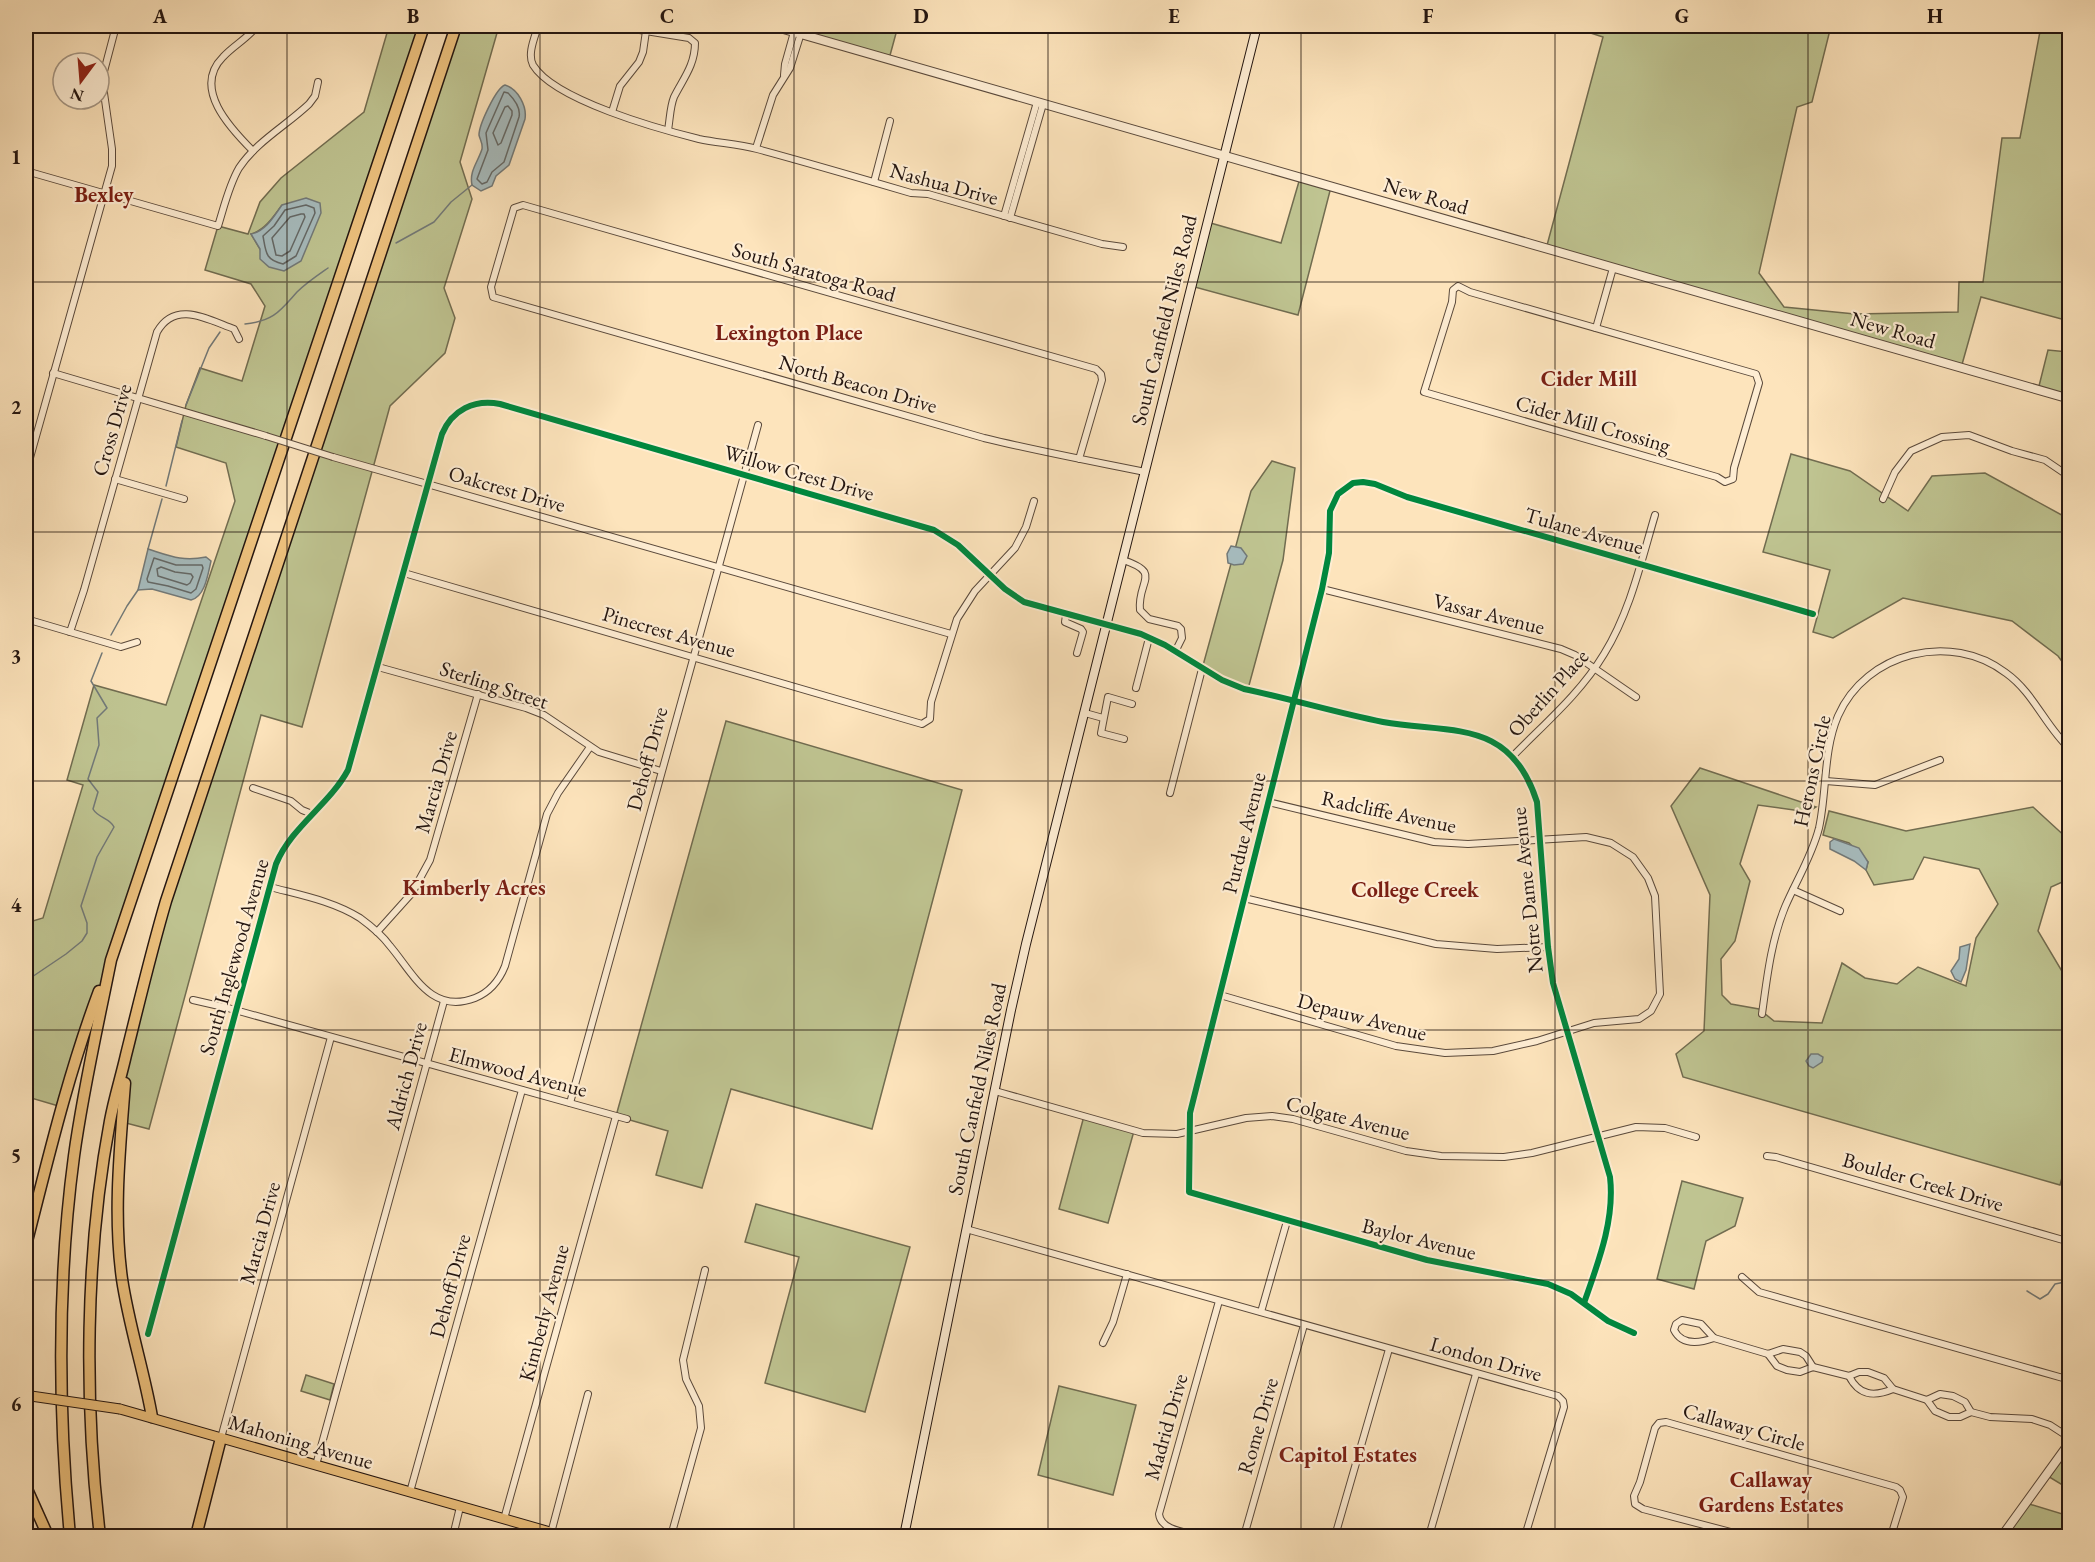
<svg xmlns="http://www.w3.org/2000/svg" width="2095" height="1562" viewBox="0 0 2095 1562" font-family="'EB Garamond',serif">
	<style>
		.green { fill: #bfc491; stroke: #716c50; stroke-width: 1.5; fill-rule: evenodd }
		.water { fill: #a6bbbd; stroke: #727978; stroke-width: 1.5 }
		.lines { fill: none; stroke-linecap: round; stroke-linejoin: round }
		.shore { stroke: #646866; stroke-width: 1.5 }
		.stream { stroke: #727978; stroke-width: 1.5 }
		.minor-casing { stroke: #5a493b; stroke-width: 8 }
		.tertiary-casing { stroke: #5a493b; stroke-width: 10 }
		.secondary-casing { stroke: #231510; stroke-width: 10 }
		.primary-casing { stroke: #231510; stroke-width: 11 }
		.motorway-casing { stroke: #231510; stroke-width: 13 }
		.minor { stroke: #feedd3; stroke-width: 6 }
		.tertiary { stroke: #feedd3; stroke-width: 8 }
		.secondary { stroke: #feedd3; stroke-width: 8 }
		.primary { stroke: #eec27e; stroke-width: 9 }
		.motorway { stroke: #eec27e; stroke-width: 10 }
		.minor-bridge-casing { stroke: #5a493b; stroke-width: 8; stroke-linecap: butt }
		.primary-bridge-casing { stroke: #231510; stroke-width: 11; stroke-linecap: butt }
		.minor-bridge { stroke: #feedd3; stroke-width: 6 }
		.primary-bridge { stroke: #eec27e; stroke-width: 9 }
		.cycleway-casing { stroke: #feedd3; stroke-width: 10 }
		.cycleway { stroke: #00873e; stroke-width: 6 }
		.grid { fill: none; stroke: #231510; stroke-width: 1.5; stroke-opacity: 0.55 }
		.labels { text-anchor: middle; stroke-width: 4.5; stroke-linejoin: round; paint-order: stroke }
		.street-label { font-size: 21px; fill: #231510; stroke: #feedd3 }
		.neighbourhood-label { font-size: 22px; font-weight: bold; fill: #7a1f14; stroke: #feedd3 }
		.neatline { fill: none; stroke: #231510; stroke-width: 2 }
		.grid-label { font-size: 20px; text-anchor: middle; font-weight: bold; fill: #231510 }
	</style>
	<rect width="100%" height="100%" fill="#fde4bc"/>
	<filter id="stains"><feTurbulence type="fractalNoise" baseFrequency=".00333" numOctaves="4"/><feColorMatrix values="0 0 0 0 .2 0 0 0 0 .09 0 0 0 0 .02 0 0 0 .5 -.17"/></filter>
	<radialGradient id="worn" r=".72"><stop offset=".6" stop-color="#630" stop-opacity="0"/><stop offset="1" stop-color="#630" stop-opacity=".3"/></radialGradient>
	<g class="green">
		<path d="M389 26H424L62 1107 31 1098 26 1079V923L43 918 83 785 67 780 94 685 166 705 235 501 226 463 176 447 186 405 200 368 242 381 265 306 251 284 205 270 218 226 248 234 260 202 281 178 364 112ZM282 205 260 249 251 234C265 230 274 216 282 205Z"/>
		<polygon points="456,26 499,26 460,162 472,199 444,288 455,318 445,353 390,406 302,727 261,715 149,1129 122,1122 127,1052 140,995"/>
		<polygon points="787,26 898,26 889,59 786,29"/>
		<polygon points="1569,26 1831,26 1812,102 1797,107 1759,273 1784,307 1855,314 1958,312 1959,282 1983,282 2002,138 2020,138 2041,26 2069,26 2069,321 1981,297 1961,368 1546,249 1603,37"/>
		<polygon points="1300,178 1331,187 1298,315 1191,286 1207,222 1281,243"/>
		<polygon points="2069,349 2069,399 2038,390 2048,350 2068,352"/>
		<polygon points="1791,454 1850,471 1908,511 1932,476 1985,473 2069,519 2069,671 2058,656 2012,621 1903,598 1833,638 1813,632 1830,570 1763,552"/>
		<polygon points="1272,461 1295,468 1283,560 1248,689 1202,669 1251,491"/>
		<polygon points="726,721 962,790 872,1129 731,1089 702,1188 656,1175 668,1131 616,1116"/>
		<polygon points="1700,768 1816,807 1808,812 1758,805 1740,864 1750,881 1735,941 1721,959 1722,995 1731,1004 1759,1009 1774,1021 1822,1023 1842,963 1865,978 1897,984 1918,967 1966,986 1976,938 1998,904 1979,869 1924,857 1913,879 1874,885 1866,870 1868,862 1849,843 1823,835 1829,811 1906,831 2033,807 2069,840 2069,879 2051,887 2038,931 2069,983 2069,1152 2060,1185 1683,1077 1676,1054 1704,1031 1710,895 1671,806"/>
		<polygon points="1084,1116 1134,1131 1108,1223 1059,1209"/>
		<polygon points="1682,1181 1743,1198 1735,1226 1706,1241 1694,1289 1657,1279"/>
		<polygon points="756,1204 910,1247 865,1412 765,1383 799,1257 745,1242"/>
		<polygon points="306,1375 334,1384 330,1400 301,1391"/>
		<polygon points="1059,1386 1136,1405 1113,1495 1038,1475"/>
		<polygon points="2069,1442 2069,1489 2046,1475"/>
		<polygon points="2026,1503 2069,1516 2069,1536 2002,1536"/>
	</g>
	<g class="water">
		<path d="M505 85C518 89 527 106 525 119L509 165 496 176 492 186 481 191 472 185C469 171 478 162 482 149 483 143 480 140 479 135 479 125 496 88 505 85Z"/>
		<path d="M306 198 320 203 321 213 301 261 284 271 269 267 260 259V249L251 234C266 231 274 216 282 205Z"/>
		<polygon points="1231,546 1241,548 1247,556 1243,564 1234,565 1228,563 1227,554"/>
		<path d="M148 549C170 556 183 562 206 557L211 561C208 574 205 597 191 600L152 589 138 590Z"/>
		<polygon points="1834,839 1859,848 1868,862 1866,870 1854,861 1830,849 1830,842"/>
		<polygon points="1970,944 1966,970 1961,982 1955,979 1951,971 1959,959 1960,947"/>
		<polygon points="1811,1054 1818,1054 1823,1057 1822,1062 1813,1068 1809,1066 1806,1061"/>
	</g>
	<g class="lines">
		<g class="shore">
			<path d="M504 92 508 93C514 99 521 108 519 117L504 162 492 172 487 182 482 184 477 179 488 150 486 133Z"/>
			<polygon points="508,106 512,111 512,115 501,143 498,145 493,133 505,107"/>
			<path d="M306 205 314 208 315 213 296 256 283 264C265 260 266 252 263 236L274 226 285 210Z"/>
			<polygon points="301,214 304,214 305,217 290,251 282,256 276,255 272,238 290,217"/>
			<polygon points="154,558 176,565 202,565 203,568 196,589 191,593 168,586 148,582 147,579"/>
			<polygon points="161,567 175,572 191,574 193,577 190,583 187,585 158,576 157,569"/>
		</g>
		<g class="stream">
			<polyline points="396,243 434,222 451,202 472,185"/>
			<path d="M245 324C274 321 280 311 297 292 306 283 318 275 328 268"/>
			<polyline points="186,405 209,348 220,332"/>
			<polyline points="166,486 182,421"/>
			<polyline points="148,549 162,499"/>
			<polyline points="111,635 127,606 138,590"/>
			<path d="M26 981 66 954 82 941 87 933V923L81 906 97 857 114 827C110 818 98 818 93 809L98 792 88 779 99 745 97 718 107 708 91 681 102 653"/>
			<polyline points="2027,1291 2040,1299 2048,1294 2055,1284 2070,1281"/>
		</g>
		<defs>
			<g id="minor">
				<path d="M538 26C535 37 527 54 533 65 554 100 659 129 699 139 718 143 738 144 757 149 809 163 860 178 911 193L928 194 1102 244 1123 247"/>
				<path d="M615 26 689 38 695 43C695 65 683 79 674 97 670 107 670 119 668 130"/>
				<polyline points="784,75 785,64 794,32"/>
				<polyline points="612,112 620,86 639,62 643,52 646,31"/>
				<polyline points="756,148 773,95 790,68 801,33"/>
				<path d="M253 151C230 128 192 88 223 57 234 45 247 39 257 26"/>
				<path d="M26 171 218 226C224 207 229 185 239 168 256 142 287 125 309 104L315 96 318 82"/>
				<polyline points="874,182 890,121"/>
				<polyline points="1004,216 1037,102"/>
				<polyline points="1010,218 1043,104"/>
				<polygon points="1458,286 1470,292 1756,374 1759,383 1734,468 1733,479 1725,482 1717,477 1424,392 1452,302 1453,290"/>
				<polyline points="1596,328 1613,268"/>
				<polyline points="53,373 266,436"/>
				<polyline points="333,457 951,634"/>
				<path d="M1079 459 1102 380 1101 374 1096 369 523 205 514 208 491 287 493 297 984 438C1037 451 1091 461 1145 472"/>
				<polyline points="26,472 112,166 112,149 102,79 116,26"/>
				<polyline points="115,479 184,499"/>
				<polyline points="1883,499 1895,472 1911,451 1942,437 1969,435 2012,451 2045,460 2070,477"/>
				<path d="M1123 560C1163 573 1137 581 1140 610L1149 619 1178 626 1181 629 1182 638 1175 652"/>
				<polyline points="404,573 922,724 930,719 931,702 957,619 975,591 1015,548 1026,527 1034,501"/>
				<polyline points="1322,589 1561,649 1575,655 1636,697"/>
				<polyline points="1066,615 1065,622 1081,629 1083,632 1077,653"/>
				<polyline points="26,619 121,647 137,642"/>
				<path d="M70 632 84 590 157 332C175 300 207 319 234 329L239 339"/>
				<polyline points="378,667 526,708 544,715 599,752 661,771"/>
				<polyline points="1136,688 1149,638"/>
				<polyline points="1085,713 1103,718"/>
				<polyline points="1124,739 1101,733 1108,697 1132,704"/>
				<path d="M1512 757C1544 724 1580 694 1604 654 1630 612 1641 562 1655 515"/>
				<polyline points="1826,781 1875,785 1940,760"/>
				<polyline points="253,788 291,801 302,810 312,814"/>
				<polyline points="1170,793 1202,669"/>
				<path d="M270 887C300 895 333 901 360 918 371 926 382 935 390 946 413 973 431 1015 475 998 490 992 499 981 505 966L547 814 558 793 590 747"/>
				<polyline points="1793,890 1840,911"/>
				<polyline points="1244,898 1436,944 1497,949 1548,947"/>
				<polyline points="377,932 412,893 430,860 478,694"/>
				<polyline points="1220,995 1396,1046 1445,1053 1493,1051 1537,1041 1594,1023 1639,1019 1651,1011 1660,994 1655,896 1648,878 1633,857 1611,843 1586,837 1468,844 1434,842 1268,802"/>
				<polyline points="193,1000 228,1008 627,1119"/>
				<path d="M1762 1014C1767 978 1771 941 1785 907 1796 881 1812 856 1819 828 1827 792 1823 751 1838 716 1866 652 1951 631 2006 673 2034 693 2045 726 2070 749"/>
				<polyline points="995,1091 1143,1133 1177,1134 1246,1118 1272,1116 1293,1119 1406,1151 1441,1156 1504,1157 1532,1153 1636,1127 1665,1128 1696,1137"/>
				<polyline points="570,1103 758,425"/>
				<polyline points="1767,1156 1776,1157 2070,1242"/>
				<polyline points="966,1229 1558,1396 1563,1401 1564,1407 1525,1536"/>
				<polyline points="1742,1277 1759,1292 2070,1380"/>
				<polyline points="1261,1312 1287,1221"/>
				<path d="M1682 1320 1701 1324 1714 1338C1700 1343 1682 1346 1674 1330L1676 1324Z"/>
				<polyline points="1634,1333 1608,1321 1571,1294 1548,1284 1427,1260 1189,1192 1190,1113 1322,589 1329,553 1330,511 1338,494 1353,483 1363,482 1375,484 1407,497 1813,614"/>
				<path d="M148 1334 276 864C292 826 329 805 348 770L442 434C452 410 474 399 500 404L934 530 958 545 1005 589 1024 602 1141 634 1165 645 1222 680 1244 689C1291 699 1337 713 1383 722 1452 734 1510 718 1537 802L1548 947 1553 983 1610 1177C1615 1220 1598 1263 1584 1303"/>
				<polyline points="1714,1338 1768,1354 1783,1349 1800,1352 1806,1356 1813,1367"/>
				<polyline points="1103,1343 1113,1322 1127,1274"/>
				<polyline points="1768,1354 1777,1366 1787,1370 1800,1372 1813,1367 1849,1376 1859,1372 1868,1372 1884,1378 1893,1389 1927,1400 1940,1394 1953,1396 1965,1402 1971,1412"/>
				<path d="M1849 1376C1859 1396 1874 1397 1893 1389"/>
				<polyline points="1927,1400 1935,1411 1949,1417 1960,1417 1971,1412 1990,1417 2032,1419 2050,1425 2070,1438"/>
				<polyline points="221,1438 331,1037"/>
				<polyline points="316,1465 444,1001"/>
				<polyline points="410,1492 522,1090"/>
				<polyline points="504,1519 616,1116"/>
				<polyline points="551,1533 588,1394"/>
				<polyline points="1892,1533 1906,1536"/>
				<polyline points="453,1536 460,1507"/>
				<polyline points="671,1536 701,1428 699,1406 686,1379 683,1360 705,1270"/>
				<path d="M1201 1536C1186 1532 1161 1531 1159 1514L1219 1301"/>
				<polyline points="1244,1536 1304,1325"/>
				<polyline points="1335,1536 1389,1349"/>
				<polyline points="1429,1536 1476,1374"/>
				<polyline points="1746,1536 1643,1509 1635,1504 1634,1496 1640,1482 1655,1428 1659,1423 1666,1422 1896,1487 1900,1490 1903,1497 1891,1536"/>
			</g>
			<g id="tertiary">
				<polyline points="773,26 2070,399"/>
				<polyline points="2002,1536 2070,1442"/>
			</g>
			<polyline id="secondary" points="904,1536 1011,1010 1026,944 1257,26"/>
			<polyline id="primary" points="120,1409 564,1536"/>
			<g id="motorway">
				<path d="M125 1083C120 1148 113 1214 122 1279 129 1326 144 1371 152 1417"/>
				<path d="M26 1245C48 1159 68 1074 99 991"/>
				<polyline points="26,1487 48,1536"/>
				<path d="M70 1536C58 1409 57 1283 74 1156 83 1090 98 1025 111 960L424 26"/>
				<path d="M100 1536C84 1402 85 1254 110 1121 114 1099 121 1077 126 1055 139 1003 151 952 166 901L456 26"/>
				<polyline points="196,1536 221,1438"/>
			</g>
		</defs>
		<use href="#minor" class="minor-casing"/>
		<use href="#tertiary" class="tertiary-casing"/>
		<use href="#secondary" class="secondary-casing"/>
		<use href="#primary" class="primary-casing"/>
		<use href="#motorway" class="motorway-casing"/>
		<use href="#minor" class="minor"/>
		<use href="#tertiary" class="tertiary"/>
		<use href="#secondary" class="secondary"/>
		<use href="#primary" class="primary"/>
		<use href="#motorway" class="motorway"/>
		<defs>
			<polyline id="minor-bridge" points="266,436 333,457"/>
			<polyline id="primary-bridge" points="31,1396 120,1409"/>
		</defs>
		<use href="#minor-bridge" class="minor-bridge-casing"/>
		<use href="#primary-bridge" class="primary-bridge-casing"/>
		<use href="#minor-bridge" class="minor-bridge"/>
		<use href="#primary-bridge" class="primary-bridge"/>
		<defs>
			<g id="cycleway">
				<polyline points="1634,1333 1608,1321 1571,1294 1548,1284 1427,1260 1189,1192 1190,1113 1322,589 1329,553 1330,511 1338,494 1353,483 1363,482 1375,484 1407,497 1813,614"/>
				<path d="M148 1334 276 864C292 826 329 805 348 770L442 434C452 410 474 399 500 404L934 530 958 545 1005 589 1024 602 1141 634 1165 645 1222 680 1244 689C1291 699 1337 713 1383 722 1452 734 1510 718 1537 802L1548 947 1553 983 1610 1177C1615 1220 1598 1263 1584 1303"/>
			</g>
		</defs>
		<use href="#cycleway" class="cycleway-casing"/>
		<use href="#cycleway" class="cycleway"/>
	</g>
	<path class="grid" d="M287 26V1536M540 26V1536M794 26V1536M1048 26V1536M1301 26V1536M1555 26V1536M1808 26V1536M26 282H2070M26 532H2070M26 781H2070M26 1030H2070M26 1280H2070"/>
	<g class="labels">
		<g class="street-label">
			<text transform="translate(944 184) rotate(15)" y="7">Nashua Drive</text>
			<text transform="translate(1426 196) rotate(16)" y="7">New Road</text>
			<text transform="translate(814 272) rotate(16)" y="7">South Saratoga Road</text>
			<text transform="translate(1164 320) rotate(-76)" y="7">South Canfield Niles Road</text>
			<text transform="translate(1893 330) rotate(16)" y="7">New Road</text>
			<text transform="translate(858 384) rotate(16)" y="7">North Beacon Drive</text>
			<text transform="translate(1593 424) rotate(16)" y="7">Cider Mill Crossing</text>
			<text transform="translate(112 430) rotate(-74)" y="7">Cross Drive</text>
			<text transform="translate(799 473) rotate(16)" y="7">Willow Crest Drive</text>
			<text transform="translate(507 489) rotate(16)" y="7">Oakcrest Drive</text>
			<text transform="translate(1584 531) rotate(16)" y="7">Tulane Avenue</text>
			<text transform="translate(1489 614) rotate(14)" y="7">Vassar Avenue</text>
			<text transform="translate(669 632) rotate(16)" y="7">Pinecrest Avenue</text>
			<text transform="translate(494 685) rotate(18)" y="7">Sterling Street</text>
			<text transform="translate(1548 693) rotate(-48)" y="7">Oberlin Place</text>
			<text transform="translate(647 759) rotate(-75)" y="7">Dehoff Drive</text>
			<text transform="translate(1812 771) rotate(-78)" y="7">Herons Circle</text>
			<text transform="translate(436 782) rotate(-74)" y="7">Marcia Drive</text>
			<text transform="translate(1389 812) rotate(12)" y="7">Radcliffe Avenue</text>
			<text transform="translate(1244 833) rotate(-76)" y="7">Purdue Avenue</text>
			<text transform="translate(1527 890) rotate(-96)" y="7">Notre Dame Avenue</text>
			<text transform="translate(234 957) rotate(-74)" y="7">South Inglewood Avenue</text>
			<text transform="translate(1362 1017) rotate(15)" y="7">Depauw Avenue</text>
			<text transform="translate(518 1072) rotate(15)" y="7">Elmwood Avenue</text>
			<text transform="translate(406 1076) rotate(-75)" y="7">Aldrich Drive</text>
			<text transform="translate(977 1089) rotate(-78)" y="7">South Canfield Niles Road</text>
			<text transform="translate(1348 1118) rotate(14)" y="7">Colgate Avenue</text>
			<text transform="translate(1923 1182) rotate(16)" y="7">Boulder Creek Drive</text>
			<text transform="translate(260 1233) rotate(-75)" y="7">Marcia Drive</text>
			<text transform="translate(1419 1239) rotate(14)" y="7">Baylor Avenue</text>
			<text transform="translate(450 1286) rotate(-75)" y="7">Dehoff Drive</text>
			<text transform="translate(544 1313) rotate(-75)" y="7">Kimberly Avenue</text>
			<text transform="translate(1486 1359) rotate(16)" y="7">London Drive</text>
			<text transform="translate(1258 1426) rotate(-74)" y="7">Rome Drive</text>
			<text transform="translate(1166 1427) rotate(-74)" y="7">Madrid Drive</text>
			<text transform="translate(1744 1427) rotate(16)" y="7">Callaway Circle</text>
			<text transform="translate(301 1442) rotate(16)" y="7">Mahoning Avenue</text>
		</g>
		<g class="neighbourhood-label">
			<text x="104" y="202">Bexley</text>
			<text x="789" y="340">Lexington Place</text>
			<text x="1589" y="386">Cider Mill</text>
			<text x="474" y="895">Kimberly Acres</text>
			<text x="1415" y="897">College Creek</text>
			<text x="1348" y="1462">Capitol Estates</text>
			<text x="1771" y="1487">Callaway<tspan x="1771" dy="25">Gardens Estates</tspan></text>
		</g>
	</g>
	<rect width="2095" height="1562" fill="none" stroke="#fde4bc" stroke-width="66"/>
	<g transform="translate(81 81) rotate(196)"><circle r="28" fill="#feedd3" stroke="#a69785" stroke-width="1.5"/>
	<path d="M0-4.5L10 22L0 15L-10 22Z" fill="#8f2418"/>
	<text y="-9" font-size="16" font-weight="bold" text-anchor="middle" fill="#231510">N</text>
	</g>
	<rect x="33" y="33" width="2029" height="1496" class="neatline"/>
	<g class="grid-label">
		<text x="160" y="23">A</text>
		<text x="413" y="23">B</text>
		<text x="667" y="23">C</text>
		<text x="921" y="23">D</text>
		<text x="1174" y="23">E</text>
		<text x="1428" y="23">F</text>
		<text x="1682" y="23">G</text>
		<text x="1935" y="23">H</text>
		<text x="16" y="164">1</text>
		<text x="16" y="414">2</text>
		<text x="16" y="663">3</text>
		<text x="16" y="912">4</text>
		<text x="16" y="1162">5</text>
		<text x="16" y="1411">6</text>
	</g>
	<rect width="100%" height="100%" filter="url(#stains)"/>
	<rect width="100%" height="100%" fill="url(#worn)"/>
</svg>
